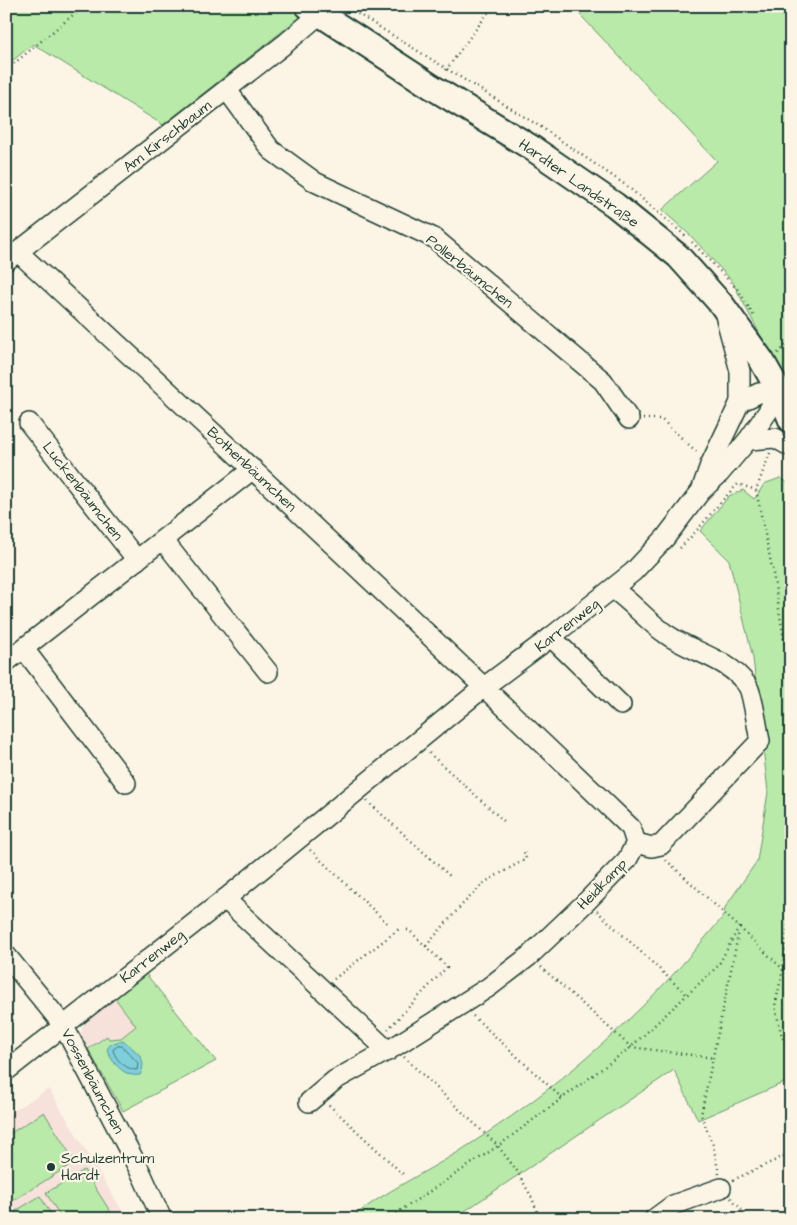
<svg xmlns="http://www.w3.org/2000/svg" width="797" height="1225" viewBox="0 0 797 1225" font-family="'Architects Daughter',sans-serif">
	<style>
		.built { fill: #f6e1db }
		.green { fill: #b9eaa9; stroke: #6c946e }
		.water { fill: #7fcedb; stroke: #599498 }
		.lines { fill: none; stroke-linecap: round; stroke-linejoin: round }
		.shore { stroke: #457777; stroke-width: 1 }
		.minor-casing { stroke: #1f3d34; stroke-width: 22 }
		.major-casing { stroke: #1f3d34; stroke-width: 28 }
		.path { stroke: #1f3d34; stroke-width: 2.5; stroke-dasharray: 1 4; stroke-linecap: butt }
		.minor { stroke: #fcf5e5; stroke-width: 19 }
		.major { stroke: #fcf5e5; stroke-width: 24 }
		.poi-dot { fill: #1f3d34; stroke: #fcf5e5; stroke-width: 2 }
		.labels { text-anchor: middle; stroke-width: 4.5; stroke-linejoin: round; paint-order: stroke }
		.street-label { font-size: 15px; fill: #1f3d34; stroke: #fcf5e5 }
		.poi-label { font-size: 15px; fill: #1f3d34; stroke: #fcf5e5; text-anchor: start }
	</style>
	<rect width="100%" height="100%" fill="#fcf5e5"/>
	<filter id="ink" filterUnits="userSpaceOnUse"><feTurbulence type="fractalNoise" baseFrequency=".02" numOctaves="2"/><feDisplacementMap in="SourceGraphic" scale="10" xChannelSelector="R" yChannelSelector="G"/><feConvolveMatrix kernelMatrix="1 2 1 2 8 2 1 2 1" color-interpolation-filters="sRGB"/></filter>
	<g filter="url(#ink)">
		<g class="built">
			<polygon points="115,998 136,1026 121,1038 109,1039 107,1036 88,1049 81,1036 83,1024"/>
			<polygon points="49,1089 127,1219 6,1219 6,1115"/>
		</g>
		<g class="green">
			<polygon points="6,6 310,6 303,15 163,125 33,44 6,66"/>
			<polygon points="572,6 774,6 791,27 791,385 765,344 732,281 691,236 662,210 717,161"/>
			<path d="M780 478 789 483 791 490V1086L788 1081 698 1120 674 1070 453 1219H350C387 1189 432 1170 472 1143 543 1097 610 1042 667 981 686 961 704 939 722 918L726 906 757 861 768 792 753 658 729 560 700 531 729 496 743 490 754 499 758 494 764 484Z"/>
			<polygon points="146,974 216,1061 123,1111 88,1049 107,1036 109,1039 121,1038 136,1026 115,998"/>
			<polygon points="44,1112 75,1162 6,1205 6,1136"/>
			<polygon points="84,1170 115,1219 62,1219 46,1193"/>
			<polygon points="40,1196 54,1219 6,1219 6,1217"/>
		</g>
		<path class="water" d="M123 1040C135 1051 149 1058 140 1075 125 1078 111 1062 107 1049L111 1044Z"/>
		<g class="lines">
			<path class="shore" d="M118 1046H122L138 1063 137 1070C127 1070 115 1060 113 1050Z"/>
			<defs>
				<g id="minor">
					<polyline points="227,90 271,150 315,182 434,238 603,381 629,419"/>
					<path d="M18 252C224 442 429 633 631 828L636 843 627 860 587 901 528 957 489 987 394 1047 335 1080 309 1102"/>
					<polyline points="6,261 286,43 320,14 322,6"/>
					<polyline points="740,402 759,393 779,391"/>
					<polyline points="29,423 137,560"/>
					<polyline points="748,440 775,438 791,447"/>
					<polyline points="702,488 710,465 740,402 740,371 725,315"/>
					<polyline points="163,540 268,672"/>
					<path d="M613 589C632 602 647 621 666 634 691 652 728 658 747 685 752 691 758 731 760 741L661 845 652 847 636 843"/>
					<polyline points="551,637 621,705"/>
					<polyline points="24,649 126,783"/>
					<polyline points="6,662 253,469"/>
					<polyline points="225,899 388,1051"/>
					<polyline points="6,955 63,1025 142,1175 162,1219"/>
					<polyline points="6,1071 225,899 484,687 551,637 633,572 665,538 701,491 720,473 748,440 767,413 779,391"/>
					<polyline points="654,1219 673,1205 721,1188"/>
				</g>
				<polyline id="major" points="308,6 432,87 532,148 615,205 678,256 722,305 762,361 779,391 791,420"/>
			</defs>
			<use href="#minor" class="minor-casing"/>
			<use href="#major" class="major-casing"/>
			<g class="path">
				<polyline points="345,6 541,127 627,186 688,238"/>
				<polyline points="6,70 84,6"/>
				<polyline points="446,70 493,6"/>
				<polyline points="692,242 739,291 754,316"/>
				<polyline points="778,353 791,341"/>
				<polyline points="643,419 661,419 699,454"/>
				<polyline points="770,453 756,490 773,573 787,658 791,701"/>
				<path d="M680 548C701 528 717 504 738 484L756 490"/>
				<polyline points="429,753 506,823"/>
				<polyline points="367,801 451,877"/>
				<polyline points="310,850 387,923"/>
				<polyline points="666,860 739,927 791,977"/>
				<polyline points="791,880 789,913 783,969 775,1006 782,1037 791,1053"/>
				<polyline points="597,911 686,994"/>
				<polyline points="426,946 460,907 485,882 526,859 524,852"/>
				<polyline points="541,967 631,1047 714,1058"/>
				<polyline points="334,979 399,929 409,930 447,967 388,1029"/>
				<polyline points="473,1016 562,1098"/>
				<polyline points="404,1057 498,1146 517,1171 532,1198 540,1219"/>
				<polyline points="329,1105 404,1175"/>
				<polyline points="719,1174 713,1145 701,1115 739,931"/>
				<polyline points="733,1180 791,1153"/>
				<polyline points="731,1198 750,1219"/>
				<polyline points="388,1219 498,1146 631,1047 718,966 739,927"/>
			</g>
			<use href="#minor" class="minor"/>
			<use href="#major" class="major"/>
		</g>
	</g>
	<circle class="poi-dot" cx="51" cy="1167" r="5"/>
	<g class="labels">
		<g class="street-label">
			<text transform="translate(167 136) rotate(-38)" y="5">Am Kirschbaum</text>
			<text transform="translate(579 183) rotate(35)" y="5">Hardter Landstraße</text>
			<text transform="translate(470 271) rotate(39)" y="5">Pollerbäumchen</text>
			<text transform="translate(252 469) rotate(43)" y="5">Bothenbäumchen</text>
			<text transform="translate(83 491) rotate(52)" y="5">Luckenbäumchen</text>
			<text transform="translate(567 625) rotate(-38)" y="5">Karrenweg</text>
			<text transform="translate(602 884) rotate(-46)" y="5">Heidkamp</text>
			<text transform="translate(152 956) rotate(-38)" y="5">Karrenweg</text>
			<text transform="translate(93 1081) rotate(62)" y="5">Vossenbäumchen</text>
		</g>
		<g class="poi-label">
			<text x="61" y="1163">Schulzentrum<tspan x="61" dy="17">Hardt</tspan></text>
		</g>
	</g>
	<rect width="797" height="1225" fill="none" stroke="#fcf5e5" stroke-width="25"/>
	<rect x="12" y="12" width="772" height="1200" fill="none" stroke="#1f3d34" stroke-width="2" filter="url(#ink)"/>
</svg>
